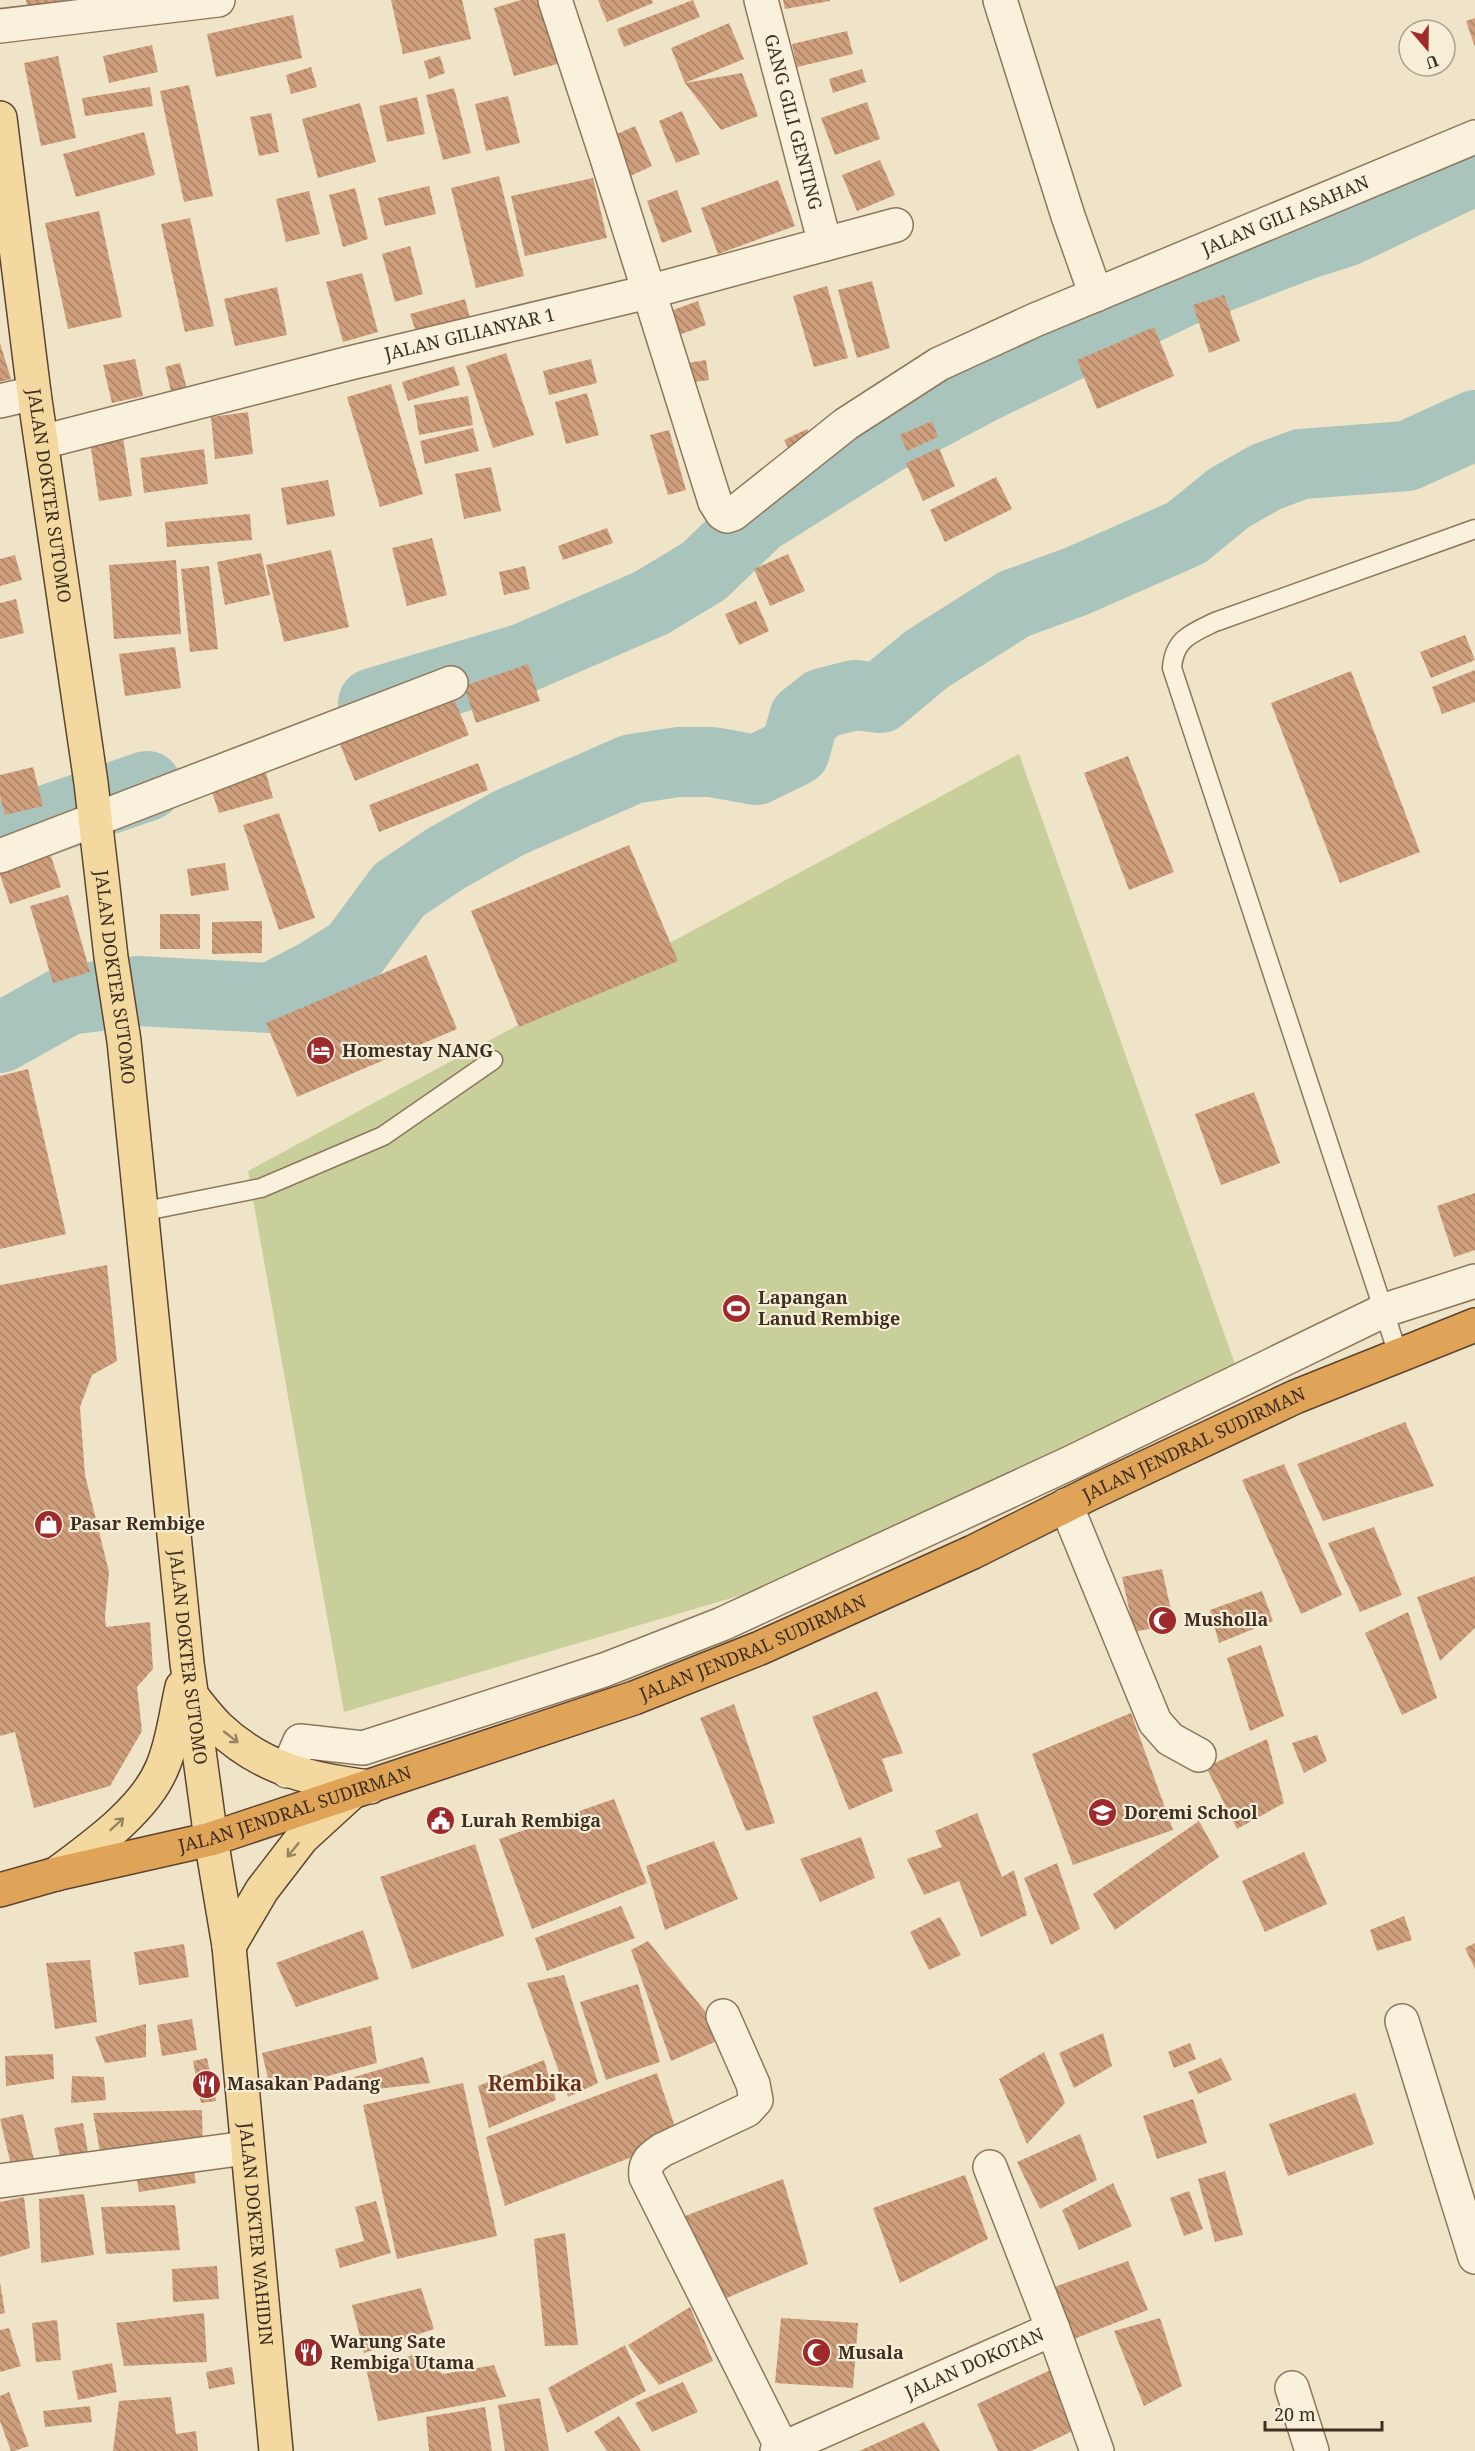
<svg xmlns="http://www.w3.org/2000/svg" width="1475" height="2451" viewBox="0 0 1475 2451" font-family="'Noto Serif',serif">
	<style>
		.grass { fill: #c9cf9b }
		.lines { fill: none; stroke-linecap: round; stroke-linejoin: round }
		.river { stroke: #a9c4bc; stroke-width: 70 }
		.building { fill: url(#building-back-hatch) }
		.lane-casing { stroke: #8d765c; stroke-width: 21 }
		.street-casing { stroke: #8d765c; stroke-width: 36 }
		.primary-casing { stroke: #5b4430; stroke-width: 36 }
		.highway-casing { stroke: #5b4430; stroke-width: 36 }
		.lane { stroke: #faf1dc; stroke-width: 18 }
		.street { stroke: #faf1dc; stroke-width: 33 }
		.primary { stroke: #f3d9a0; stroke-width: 33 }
		.highway { stroke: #e0a458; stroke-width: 33 }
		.oneway { stroke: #988460 }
		.labels { text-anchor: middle; stroke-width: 4.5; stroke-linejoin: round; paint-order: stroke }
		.street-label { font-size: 18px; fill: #3d2e20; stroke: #f7eed8 }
		.poi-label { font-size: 18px; font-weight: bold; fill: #3d2e20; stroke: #f7eed8; text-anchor: start }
		.quarter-label { font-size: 21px; font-weight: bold; fill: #6b2e1e; stroke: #f7eed8 }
	</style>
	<defs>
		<pattern id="building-back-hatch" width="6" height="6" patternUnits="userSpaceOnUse" patternTransform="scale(1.5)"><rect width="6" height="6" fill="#cf9f7d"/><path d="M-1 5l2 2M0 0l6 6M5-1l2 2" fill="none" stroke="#a98266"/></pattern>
	</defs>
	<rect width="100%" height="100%" fill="#f0e4c8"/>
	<polygon class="grass" points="1019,754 1235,1364 769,1587 344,1712 248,1171"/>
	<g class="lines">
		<g class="river">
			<polyline points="373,703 524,658 651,603 704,571 758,519 884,440 982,388 1182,292 1301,246 1345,232 1475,170"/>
			<polyline points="0,836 147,786"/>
			<polyline points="0,1038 68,1000 138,991 271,998 319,973 354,951 399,890 445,859 509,823 632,769 678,762 712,762 756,770 795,751 804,718 823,703 855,695 880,698 927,659 1014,604 1077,581 1186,533 1229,498 1266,477 1301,464 1407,456 1475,425"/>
		</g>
	</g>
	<g class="building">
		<polygon points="26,0 63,0 64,1 27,6"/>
		<polygon points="391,0 462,0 471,39 403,54"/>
		<polygon points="521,0 550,0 568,61 514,76 494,8"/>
		<polygon points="598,0 652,0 653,3 607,22"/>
		<polygon points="693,0 700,17 624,47 617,29"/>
		<polygon points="783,0 830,0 830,1 785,9"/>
		<polygon points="293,15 302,58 216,77 207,34"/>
		<polygon points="1475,18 1475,47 1466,21"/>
		<polygon points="729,23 744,59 685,83 671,48"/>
		<polygon points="847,31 853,54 797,67 792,44"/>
		<polygon points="152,45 158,72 109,83 103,56"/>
		<polygon points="58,56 76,138 41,146 24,63"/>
		<polygon points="440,56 445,73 429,79 424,61"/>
		<polygon points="311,67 317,87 291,94 286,75"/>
		<polygon points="862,69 866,82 833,93 829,79"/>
		<polygon points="742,73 758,116 721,130 685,83"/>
		<polygon points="189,85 213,196 184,202 160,91"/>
		<polygon points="150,87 153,106 85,116 82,98"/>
		<polygon points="454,88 471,153 443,160 426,95"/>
		<polygon points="508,96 520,143 486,151 475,104"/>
		<polygon points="417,97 425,134 387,142 379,106"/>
		<polygon points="867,102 880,139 835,155 821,118"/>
		<polygon points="360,103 376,162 318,178 302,119"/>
		<polygon points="682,111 700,154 676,163 659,121"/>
		<polygon points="271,113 279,152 259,156 250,117"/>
		<polygon points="635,126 652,166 626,178 608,138"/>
		<polygon points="144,132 155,175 76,197 63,154"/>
		<polygon points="880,160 895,195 857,211 842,175"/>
		<polygon points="499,176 524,276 476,288 451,188"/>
		<polygon points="593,178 607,238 525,256 511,196"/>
		<polygon points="778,180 795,226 718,254 701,208"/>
		<polygon points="429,186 436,214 385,226 378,198"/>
		<polygon points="355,188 368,239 343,247 329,195"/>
		<polygon points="677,190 692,232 662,243 647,201"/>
		<polygon points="309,191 320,234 286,242 276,199"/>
		<polygon points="99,211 122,317 68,329 45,223"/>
		<polygon points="190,218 214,326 185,332 161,224"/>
		<polygon points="410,246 423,294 395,302 382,254"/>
		<polygon points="362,273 378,332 343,342 326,282"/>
		<polygon points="872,281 890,348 857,358 838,290"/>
		<polygon points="827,286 848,358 814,367 793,296"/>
		<polygon points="277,287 287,335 235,346 224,299"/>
		<polygon points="1224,295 1240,341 1209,353 1193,305"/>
		<polygon points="465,299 470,318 416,332 410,314"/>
		<polygon points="698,301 706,325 668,339 659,315"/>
		<polygon points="1154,327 1174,376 1097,409 1077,360"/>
		<polygon points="0,343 11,379 0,382"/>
		<polygon points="506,353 534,435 493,448 466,366"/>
		<polygon points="135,359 143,396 112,403 103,365"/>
		<polygon points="591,359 597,383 549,395 543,371"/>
		<polygon points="706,360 709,380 685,383 681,364"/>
		<polygon points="180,363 189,396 173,400 165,367"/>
		<polygon points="454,366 460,385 408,401 402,382"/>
		<polygon points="391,384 423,494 380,507 347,397"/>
		<polygon points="587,393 599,435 566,444 555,402"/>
		<polygon points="468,396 473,425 419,435 414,405"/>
		<polygon points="248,412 253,454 215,459 211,417"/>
		<polygon points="932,421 938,437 907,451 900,435"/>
		<polygon points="473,428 479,451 425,464 420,441"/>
		<polygon points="807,429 813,442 791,453 784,440"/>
		<polygon points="669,430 686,490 668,495 650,435"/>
		<polygon points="123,437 132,496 99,501 90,442"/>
		<polygon points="939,448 955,486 923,501 906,463"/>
		<polygon points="204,449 208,484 144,493 140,458"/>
		<polygon points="491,467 501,511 464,519 455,474"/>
		<polygon points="996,477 1012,509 945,542 930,510"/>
		<polygon points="328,480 335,516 287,525 281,488"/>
		<polygon points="250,514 252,540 167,547 165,522"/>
		<polygon points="607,528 613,543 563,560 558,546"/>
		<polygon points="432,538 447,595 407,606 392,548"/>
		<polygon points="331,550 349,627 284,642 266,565"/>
		<polygon points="261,553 270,595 225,605 217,562"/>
		<polygon points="788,554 805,591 770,606 754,569"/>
		<polygon points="15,555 22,580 0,586 0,559"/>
		<polygon points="176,560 181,634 114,639 109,565"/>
		<polygon points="209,566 218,649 190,652 181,569"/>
		<polygon points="525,566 530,589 504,595 499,572"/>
		<polygon points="16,599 24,633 0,639 0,603"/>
		<polygon points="756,601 769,631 739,645 725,614"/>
		<polygon points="1465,635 1475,660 1431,678 1420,652"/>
		<polygon points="175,647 181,688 125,696 119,654"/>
		<polygon points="528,664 540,701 476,723 464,686"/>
		<polygon points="1475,670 1475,702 1442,714 1432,687"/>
		<polygon points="1351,671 1420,852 1340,883 1271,703"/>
		<polygon points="449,687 469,735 355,781 335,732"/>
		<polygon points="1128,756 1174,872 1129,890 1084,773"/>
		<polygon points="478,763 488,790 379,832 369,805"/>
		<polygon points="33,767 43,806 5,815 0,796 0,775"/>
		<polygon points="266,773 273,798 219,813 211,789"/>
		<polygon points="279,813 315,918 279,930 243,825"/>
		<polygon points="47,844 61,887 10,904 0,875 0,861"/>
		<polygon points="629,845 678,961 519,1027 471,911"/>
		<polygon points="225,863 229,890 191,896 187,869"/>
		<polygon points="68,895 90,972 53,983 30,906"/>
		<rect x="160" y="914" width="40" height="35"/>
		<polygon points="262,921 262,953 212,954 212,922"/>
		<polygon points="426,955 457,1029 297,1097 266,1023"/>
		<polygon points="28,1069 66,1234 0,1249 0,1076"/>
		<polygon points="1254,1092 1280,1163 1221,1185 1195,1114"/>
		<polygon points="1475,1193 1475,1250 1454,1257 1437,1206"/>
		<polygon points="107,1265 117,1361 92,1375 80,1407 85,1475 109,1572 105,1617 106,1627 150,1622 153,1669 137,1687 142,1731 110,1786 34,1808 15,1732 0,1736 0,1285"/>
		<polygon points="1405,1422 1434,1486 1323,1521 1297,1464"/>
		<polygon points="1284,1464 1342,1595 1301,1614 1242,1480"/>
		<polygon points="1374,1527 1402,1595 1360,1612 1328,1543"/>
		<polygon points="1162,1569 1174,1624 1134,1632 1122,1577"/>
		<polygon points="1475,1576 1475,1628 1440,1661 1417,1597"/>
		<polygon points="1262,1591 1273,1621 1219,1643 1210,1610"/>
		<polygon points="1408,1612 1437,1698 1402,1715 1365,1633"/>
		<polygon points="1261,1645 1284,1716 1250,1731 1227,1658"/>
		<polygon points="877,1691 903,1753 882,1759 893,1791 849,1810 812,1717"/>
		<polygon points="734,1704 775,1823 746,1831 700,1718"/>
		<polygon points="1131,1713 1173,1830 1073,1865 1032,1754"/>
		<polygon points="1317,1735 1327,1761 1304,1773 1292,1743"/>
		<polygon points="1267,1739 1284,1803 1237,1829 1206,1767"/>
		<polygon points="614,1799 647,1883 532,1929 499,1839"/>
		<polygon points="977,1813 1002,1877 1014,1870 1027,1915 981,1937 959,1881 924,1895 907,1859 942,1847 935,1831"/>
		<polygon points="1199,1821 1219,1857 1115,1930 1093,1894"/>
		<polygon points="861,1837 875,1878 820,1902 800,1859"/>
		<polygon points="714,1841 738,1899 665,1930 646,1866"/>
		<polygon points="475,1844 504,1936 412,1969 380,1877"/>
		<polygon points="1304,1852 1327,1904 1265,1932 1242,1881"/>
		<polygon points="1057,1863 1080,1929 1051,1945 1024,1878"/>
		<polygon points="621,1906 635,1938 547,1971 535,1938"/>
		<polygon points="1404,1916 1412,1940 1377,1951 1370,1930"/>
		<polygon points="940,1917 961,1955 929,1970 910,1932"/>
		<polygon points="363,1930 379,1979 296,2007 276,1963"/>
		<polygon points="648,1941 726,2037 671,2061 631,1950"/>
		<polygon points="1475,1943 1475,1969 1465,1948"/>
		<polygon points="184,1944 189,1977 139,1985 134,1952"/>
		<polygon points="90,1960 97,2022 55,2029 46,1963"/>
		<polygon points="564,1975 598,2083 568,2097 527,1983"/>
		<polygon points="638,1984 660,2062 606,2080 580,2002"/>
		<polygon points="192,2019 197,2050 162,2056 157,2025"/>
		<polygon points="146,2024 146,2057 105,2063 95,2037"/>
		<polygon points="371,2026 377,2063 271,2091 262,2053"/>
		<polygon points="1103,2033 1112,2066 1074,2088 1059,2053"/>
		<polygon points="1190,2043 1196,2059 1174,2068 1168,2052"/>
		<polygon points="1044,2052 1065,2103 1027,2144 999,2079"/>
		<polygon points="53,2054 54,2079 6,2086 5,2056"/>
		<polygon points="423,2057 430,2083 359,2091 354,2077"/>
		<polygon points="207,2058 216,2101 201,2103 193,2061"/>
		<polygon points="1221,2058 1232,2080 1198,2094 1188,2072"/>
		<polygon points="544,2060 556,2100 489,2128 478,2086"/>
		<polygon points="657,2073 679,2139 505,2206 486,2137"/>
		<polygon points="72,2076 104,2077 106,2100 71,2103"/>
		<polygon points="463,2083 497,2236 397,2259 363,2105"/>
		<polygon points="1355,2093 1374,2144 1288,2176 1269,2124"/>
		<polygon points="1193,2099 1207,2143 1157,2159 1143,2116"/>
		<polygon points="202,2110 203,2151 102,2163 93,2113"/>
		<polygon points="23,2114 36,2168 13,2173 0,2119"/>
		<polygon points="83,2123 90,2164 62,2167 54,2128"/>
		<polygon points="1080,2134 1097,2180 1040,2209 1017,2162"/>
		<polygon points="193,2166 196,2183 139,2192 136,2176"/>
		<polygon points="1225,2171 1243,2235 1215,2242 1198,2179"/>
		<polygon points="965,2175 988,2239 900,2283 873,2208"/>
		<polygon points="783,2179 808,2264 717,2302 685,2216"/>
		<polygon points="1113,2183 1132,2226 1079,2250 1062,2210"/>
		<polygon points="1189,2191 1203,2229 1184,2236 1170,2198"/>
		<polygon points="84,2194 94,2255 41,2263 39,2199"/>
		<polygon points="24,2197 30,2248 0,2257 0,2202"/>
		<polygon points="376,2201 391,2253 340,2268 335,2249 364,2241 355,2207"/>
		<polygon points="175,2205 180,2250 106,2254 101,2207"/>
		<polygon points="565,2233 578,2345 545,2346 534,2239"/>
		<polygon points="1128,2261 1148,2310 1074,2339 1054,2287"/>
		<polygon points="217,2266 219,2299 173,2302 172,2269"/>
		<polygon points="0,2282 5,2313 0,2314"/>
		<polygon points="421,2288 434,2329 364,2353 352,2305"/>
		<polygon points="690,2307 713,2361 659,2385 628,2345"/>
		<polygon points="204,2313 207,2362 124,2366 116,2323"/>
		<polygon points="781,2318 858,2323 853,2388 775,2383"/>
		<polygon points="1160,2318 1182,2386 1144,2406 1114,2331"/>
		<polygon points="57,2320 61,2360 36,2362 32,2323"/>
		<polygon points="9,2328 21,2366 0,2372 0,2330"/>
		<polygon points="625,2345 646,2391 567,2433 548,2388"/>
		<polygon points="417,2354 443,2374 494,2365 506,2397 378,2421 366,2368"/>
		<polygon points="112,2363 117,2392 78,2400 72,2371"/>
		<polygon points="1059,2366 1081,2427 1031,2451 998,2451 977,2404"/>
		<polygon points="232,2367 235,2384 209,2389 206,2372"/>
		<polygon points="683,2382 698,2412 652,2432 635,2403"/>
		<polygon points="9,2392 29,2446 14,2451 11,2451 0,2421 0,2396"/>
		<polygon points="171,2397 176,2434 196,2431 198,2451 113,2451 119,2401"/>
		<polygon points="540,2398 549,2451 505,2451 498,2405"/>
		<polygon points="90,2406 92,2422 45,2427 43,2411"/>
		<polygon points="485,2407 492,2451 429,2451 426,2417"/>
		<polygon points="619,2416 641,2451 607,2451 594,2432"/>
		<polygon points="924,2422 940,2451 859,2451"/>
	</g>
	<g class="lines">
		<defs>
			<g id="lane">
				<polyline points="140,1212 261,1188 383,1136 493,1060"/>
				<path d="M1398 1354 1172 668C1174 639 1192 633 1215 622L1475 529"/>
			</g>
			<g id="street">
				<path id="s1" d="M555 0 606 155 715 502 722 513 727 516 733 514 846 424 939 364 1035 320 1475 137"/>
				<path id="s2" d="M761 0 825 244"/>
				<polyline points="1000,0 1068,216 1096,295"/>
				<polyline points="0,26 218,0"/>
				<polyline points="0,401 34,393"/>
				<path id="s3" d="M42 442 350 363 648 292 896 225"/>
				<polyline points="0,856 451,683"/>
				<polyline points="1066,1505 1155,1722 1170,1739 1199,1755"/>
				<polyline points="287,1771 300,1741 363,1748 604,1670 722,1624 1070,1463 1385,1310 1475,1281"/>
				<path d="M723 2016 753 2084 756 2100 747 2110 662 2150C651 2158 644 2162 646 2177L782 2448"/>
				<polyline points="1402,2021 1475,2257"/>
				<polyline points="990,2167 1053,2329"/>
				<polyline points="0,2181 246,2148"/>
				<polyline points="1292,2388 1312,2451"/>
				<path id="s4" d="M777 2451 1053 2329 1097 2451"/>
			</g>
			<g id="primary">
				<path id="s5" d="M0 118 34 393 91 783 111 957 124 1041 187 1663 211 1839 229 1946 276 2451"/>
				<path d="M191 1695C199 1705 208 1717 218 1727 262 1769 311 1780 370 1787"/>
				<path d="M56 1874C92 1847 144 1811 162 1768 173 1743 176 1713 182 1687"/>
				<polyline points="229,1946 262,1890 302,1838 350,1794"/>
			</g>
			<g id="highway">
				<path id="s6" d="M0 1890 56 1874 211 1839 634 1698 760 1648 973 1552 1091 1493 1295 1397 1475 1325"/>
			</g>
		</defs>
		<use href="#lane" class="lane-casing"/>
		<use href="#street" class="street-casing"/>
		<use href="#primary" class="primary-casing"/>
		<use href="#highway" class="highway-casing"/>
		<use href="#lane" class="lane"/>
		<use href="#street" class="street"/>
		<use href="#primary" class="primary"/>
		<use href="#highway" class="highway"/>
	</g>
	<defs><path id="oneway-shaft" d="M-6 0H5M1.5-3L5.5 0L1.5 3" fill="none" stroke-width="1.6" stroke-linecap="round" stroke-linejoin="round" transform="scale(1.5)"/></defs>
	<g class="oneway">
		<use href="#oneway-shaft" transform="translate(231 1737) rotate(38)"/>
		<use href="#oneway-shaft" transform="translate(117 1824) rotate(-43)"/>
		<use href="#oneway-shaft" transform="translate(293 1850) rotate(129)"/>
	</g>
	<defs>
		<symbol id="hotel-disc" viewBox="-11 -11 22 22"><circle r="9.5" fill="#9e2a2b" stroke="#f7eed8"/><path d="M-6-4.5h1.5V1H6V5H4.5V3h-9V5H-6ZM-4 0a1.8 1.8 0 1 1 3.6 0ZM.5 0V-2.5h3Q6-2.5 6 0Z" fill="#fff"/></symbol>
		<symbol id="stadium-disc" viewBox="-11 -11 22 22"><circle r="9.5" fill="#9e2a2b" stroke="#f7eed8"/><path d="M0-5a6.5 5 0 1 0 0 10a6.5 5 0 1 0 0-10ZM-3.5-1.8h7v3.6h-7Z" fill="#fff"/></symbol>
		<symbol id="shop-disc" viewBox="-11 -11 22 22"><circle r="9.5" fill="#9e2a2b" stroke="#f7eed8"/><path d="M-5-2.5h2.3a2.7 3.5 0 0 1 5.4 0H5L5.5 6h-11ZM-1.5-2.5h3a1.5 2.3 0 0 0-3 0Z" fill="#fff"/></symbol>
		<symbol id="mosque-disc" viewBox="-11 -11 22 22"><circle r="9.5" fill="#9e2a2b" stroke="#f7eed8"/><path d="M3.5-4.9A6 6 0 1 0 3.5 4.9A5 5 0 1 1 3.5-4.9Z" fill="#fff"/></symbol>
		<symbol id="school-disc" viewBox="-11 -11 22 22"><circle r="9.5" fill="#9e2a2b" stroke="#f7eed8"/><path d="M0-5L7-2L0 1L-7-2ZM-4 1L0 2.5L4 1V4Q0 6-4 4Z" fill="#fff"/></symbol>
		<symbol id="civic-disc" viewBox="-11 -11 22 22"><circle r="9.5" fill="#9e2a2b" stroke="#f7eed8"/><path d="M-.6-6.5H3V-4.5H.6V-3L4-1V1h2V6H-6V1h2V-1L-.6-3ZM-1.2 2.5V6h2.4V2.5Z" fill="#fff"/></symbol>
		<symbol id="restaurant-disc" viewBox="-11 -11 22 22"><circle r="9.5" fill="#9e2a2b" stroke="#f7eed8"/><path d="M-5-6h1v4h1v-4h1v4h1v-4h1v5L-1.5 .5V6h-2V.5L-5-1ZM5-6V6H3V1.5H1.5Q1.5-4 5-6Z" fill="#fff"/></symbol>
	</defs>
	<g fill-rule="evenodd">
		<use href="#hotel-disc" x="304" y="1034" width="33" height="33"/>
		<use href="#stadium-disc" x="720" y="1292" width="33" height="33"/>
		<use href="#shop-disc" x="32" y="1508" width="33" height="33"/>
		<use href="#mosque-disc" x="1146" y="1604" width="33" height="33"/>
		<use href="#school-disc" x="1086" y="1796" width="33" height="33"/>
		<use href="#civic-disc" x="424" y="1804" width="33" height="33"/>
		<use href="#restaurant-disc" x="190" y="2068" width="33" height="33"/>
		<use href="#restaurant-disc" x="292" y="2336" width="33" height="33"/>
		<use href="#mosque-disc" x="800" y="2336" width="33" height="33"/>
	</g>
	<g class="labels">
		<g class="street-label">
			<text dy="6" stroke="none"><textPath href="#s2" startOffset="126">GANG GILI GENTING</textPath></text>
			<text dy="6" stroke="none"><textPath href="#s1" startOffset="1184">JALAN GILI ASAHAN</textPath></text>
			<text dy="6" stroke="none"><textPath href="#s3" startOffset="441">JALAN GILIANYAR 1</textPath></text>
			<text dy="6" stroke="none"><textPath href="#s5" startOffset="381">JALAN DOKTER SUTOMO</textPath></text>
			<text dy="6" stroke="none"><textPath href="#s5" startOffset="867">JALAN DOKTER SUTOMO</textPath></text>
			<text dy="6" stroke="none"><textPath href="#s6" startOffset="1278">JALAN JENDRAL SUDIRMAN</textPath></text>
			<text dy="6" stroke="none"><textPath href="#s6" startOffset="792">JALAN JENDRAL SUDIRMAN</textPath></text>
			<text dy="6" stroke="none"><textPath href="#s5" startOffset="1551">JALAN DOKTER SUTOMO</textPath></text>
			<text dy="6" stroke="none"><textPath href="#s6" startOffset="306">JALAN JENDRAL SUDIRMAN</textPath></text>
			<text dy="6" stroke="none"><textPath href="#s5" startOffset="2132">JALAN DOKTER WAHIDIN</textPath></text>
			<text dy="6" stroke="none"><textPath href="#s4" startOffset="216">JALAN DOKOTAN</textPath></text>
		</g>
		<g class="poi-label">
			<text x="342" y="1057">Homestay NANG</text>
			<text x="758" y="1304">Lapangan<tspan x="758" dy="21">Lanud Rembige</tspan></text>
			<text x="70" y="1530">Pasar Rembige</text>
			<text x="1184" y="1626">Musholla</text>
			<text x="1124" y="1819">Doremi School</text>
			<text x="461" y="1827">Lurah Rembiga</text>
			<text x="227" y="2090">Masakan Padang</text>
			<text x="330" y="2348">Warung Sate<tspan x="330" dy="21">Rembiga Utama</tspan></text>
			<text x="838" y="2359">Musala</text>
		</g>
		<g class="quarter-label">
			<text x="535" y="2091">Rembika</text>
		</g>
	</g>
	<g transform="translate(1427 48) rotate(160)"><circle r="28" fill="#f7eed8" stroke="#ada18e" stroke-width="1.5"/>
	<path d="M0-4.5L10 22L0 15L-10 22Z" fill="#9e2a2b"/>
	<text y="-9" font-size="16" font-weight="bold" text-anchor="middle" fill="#3d2e20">U</text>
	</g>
	<path d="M1265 2421v9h117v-9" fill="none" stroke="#3d2e20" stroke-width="3"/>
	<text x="1274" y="2421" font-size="18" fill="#3d2e20" stroke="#f7eed8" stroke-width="4.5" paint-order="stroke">20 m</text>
</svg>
